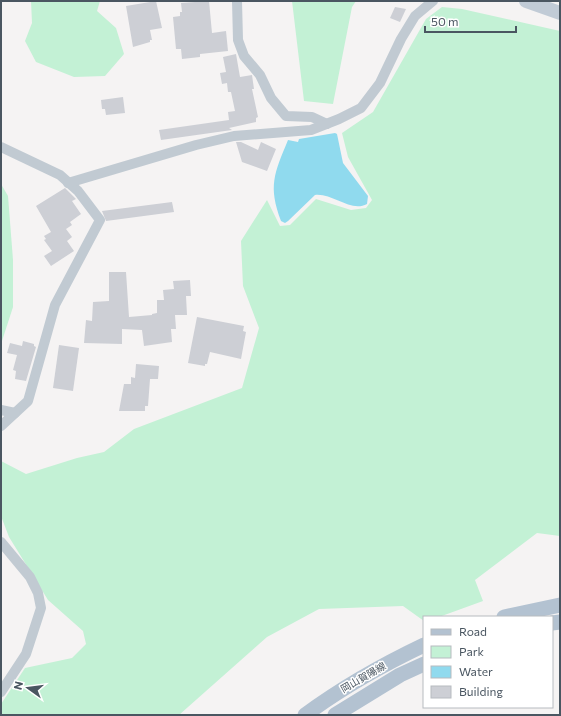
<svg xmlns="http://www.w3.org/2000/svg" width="561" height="716" viewBox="0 0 561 716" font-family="Commissioner,'Noto Sans JP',sans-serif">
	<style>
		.green { fill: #c3f1d5 }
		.water { fill: #90daee }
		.building { fill: #cdcfd5 }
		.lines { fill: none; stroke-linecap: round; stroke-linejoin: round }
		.street { stroke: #c1cad2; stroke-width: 10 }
		.secondary { stroke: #c1cbd6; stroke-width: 14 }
		.primary { stroke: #b3c2d1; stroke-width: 15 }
		.labels { text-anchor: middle; stroke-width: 3; stroke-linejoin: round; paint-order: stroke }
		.street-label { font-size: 10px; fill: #4a5661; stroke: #fff }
	</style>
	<rect width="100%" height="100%" fill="#f5f3f3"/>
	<g class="green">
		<polygon points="31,1 100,1 97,11 116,28 124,54 105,76 74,77 36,62 25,41 32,23"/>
		<polygon points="292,1 356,1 352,7 333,104 304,101"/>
		<polygon points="442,7 462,9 560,31 560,536 537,533 475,580 483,601 439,617 424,617 424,621 403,606 319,609 267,637 179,715 1,715 1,704 25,668 72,658 86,644 83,631 48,600 9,537 1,516 1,461 26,474 77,458 104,452 134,429 242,388 259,328 243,286 241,241 267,200 280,226 290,225 316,199 351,210 366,208 372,200 348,157 342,133 373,112 426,19"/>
		<polygon points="1,184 8,196 13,260 13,307 1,344"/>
	</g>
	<path class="water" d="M335 133 337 134 343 163 368 196 367 204C351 213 333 193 315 195L288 221 285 223 281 221C268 186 274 174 288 140L298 142 299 139Z"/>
	<g class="building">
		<polygon points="156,1 162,28 150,30 152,40 150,40 150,42 133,47 126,6"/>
		<polygon points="209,1 212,33 226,31 228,51 200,54 200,57 182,59 181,49 176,49 173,17 180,16 180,12 182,12 181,3"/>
		<polygon points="395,7 406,9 400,22 390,18"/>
		<polygon points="236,54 240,77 252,75 254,89 252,89 258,117 256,118 256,122 229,128 232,130 161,140 159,130 229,120 228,112 235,111 231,92 228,92 227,83 222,84 220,73 226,72 223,57"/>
		<polygon points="123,97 125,113 106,115 105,109 102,109 101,100"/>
		<polygon points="236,142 241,142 258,150 261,142 276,149 267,171 242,162"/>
		<polygon points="65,188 76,199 72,201 81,214 70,222 72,225 66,229 72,237 67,241 74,251 51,266 44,256 52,251 44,240 46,239 44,236 51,232 36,206"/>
		<polygon points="172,202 174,212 106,221 102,211"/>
		<polygon points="109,272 126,272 129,317 152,315 152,314 157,313 157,300 164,300 163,290 174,289 173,281 190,280 191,296 186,296 187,315 175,315 176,329 171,329 172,342 144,346 142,330 122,329 122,344 84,343 86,320 92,321 93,302 109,301"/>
		<polygon points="197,317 244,326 243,331 246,332 241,359 210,352 207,364 205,364 205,366 188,363"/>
		<polygon points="23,341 34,344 34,346 36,347 26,381 15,379 16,371 13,370 17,355 7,353 10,343 22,346"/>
		<polygon points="59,345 79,348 73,391 53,388"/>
		<polygon points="136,364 159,366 158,379 150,379 148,406 145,406 145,411 119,411 124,384 131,384 131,377 135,378"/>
	</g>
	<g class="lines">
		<g class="street">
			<polyline points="237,1 238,40 244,56 260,75 271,98 286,116 312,117 327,124"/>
			<polyline points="1,147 60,175 78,191 100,220 55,305 28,401 1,426"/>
			<polyline points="68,183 196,145 234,136 311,130 339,119 361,108 380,83 401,39 415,16 433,1"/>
			<polyline points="1,410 15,413"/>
			<polyline points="1,542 30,577 38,593 41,608 26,654 1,692"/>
		</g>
		<polyline class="secondary" points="526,1 560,13"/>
		<g class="primary">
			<polyline points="504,617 560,605"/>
			<polyline points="552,623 560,622"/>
			<path d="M305 715C343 687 382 665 424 645"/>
			<polyline points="335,715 400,675 424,664"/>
		</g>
	</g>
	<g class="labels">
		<g class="street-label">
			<text transform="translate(363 677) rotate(-30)" y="4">岡山賀陽線</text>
		</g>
	</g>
	<rect width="561" height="716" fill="none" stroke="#4a5661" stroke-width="4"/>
	<rect x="423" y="616" width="130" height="92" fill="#ffffff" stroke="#b7bbc0"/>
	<rect x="431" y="629" width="20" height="6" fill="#b3c2d1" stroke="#b7bbc0"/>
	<text x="459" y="636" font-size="12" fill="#4a5661">Road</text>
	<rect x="431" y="646" width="20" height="12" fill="#c3f1d5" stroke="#b7bbc0"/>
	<text x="459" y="656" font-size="12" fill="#4a5661">Park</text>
	<rect x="431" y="666" width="20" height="12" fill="#90daee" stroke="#b7bbc0"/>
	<text x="459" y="676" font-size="12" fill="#4a5661">Water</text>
	<rect x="431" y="686" width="20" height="12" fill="#cdcfd5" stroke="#b7bbc0"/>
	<text x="459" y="696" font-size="12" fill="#4a5661">Building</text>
	<g transform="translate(28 688) rotate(284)" stroke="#ffffff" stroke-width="3" paint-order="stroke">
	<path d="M0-3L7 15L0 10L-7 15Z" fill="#4a5661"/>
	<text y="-6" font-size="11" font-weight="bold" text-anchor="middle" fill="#4a5661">N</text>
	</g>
	<path d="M425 26v6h91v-6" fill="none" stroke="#4a5661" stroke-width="2"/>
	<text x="431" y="26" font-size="12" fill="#4a5661" stroke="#ffffff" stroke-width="3" paint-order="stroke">50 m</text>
</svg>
